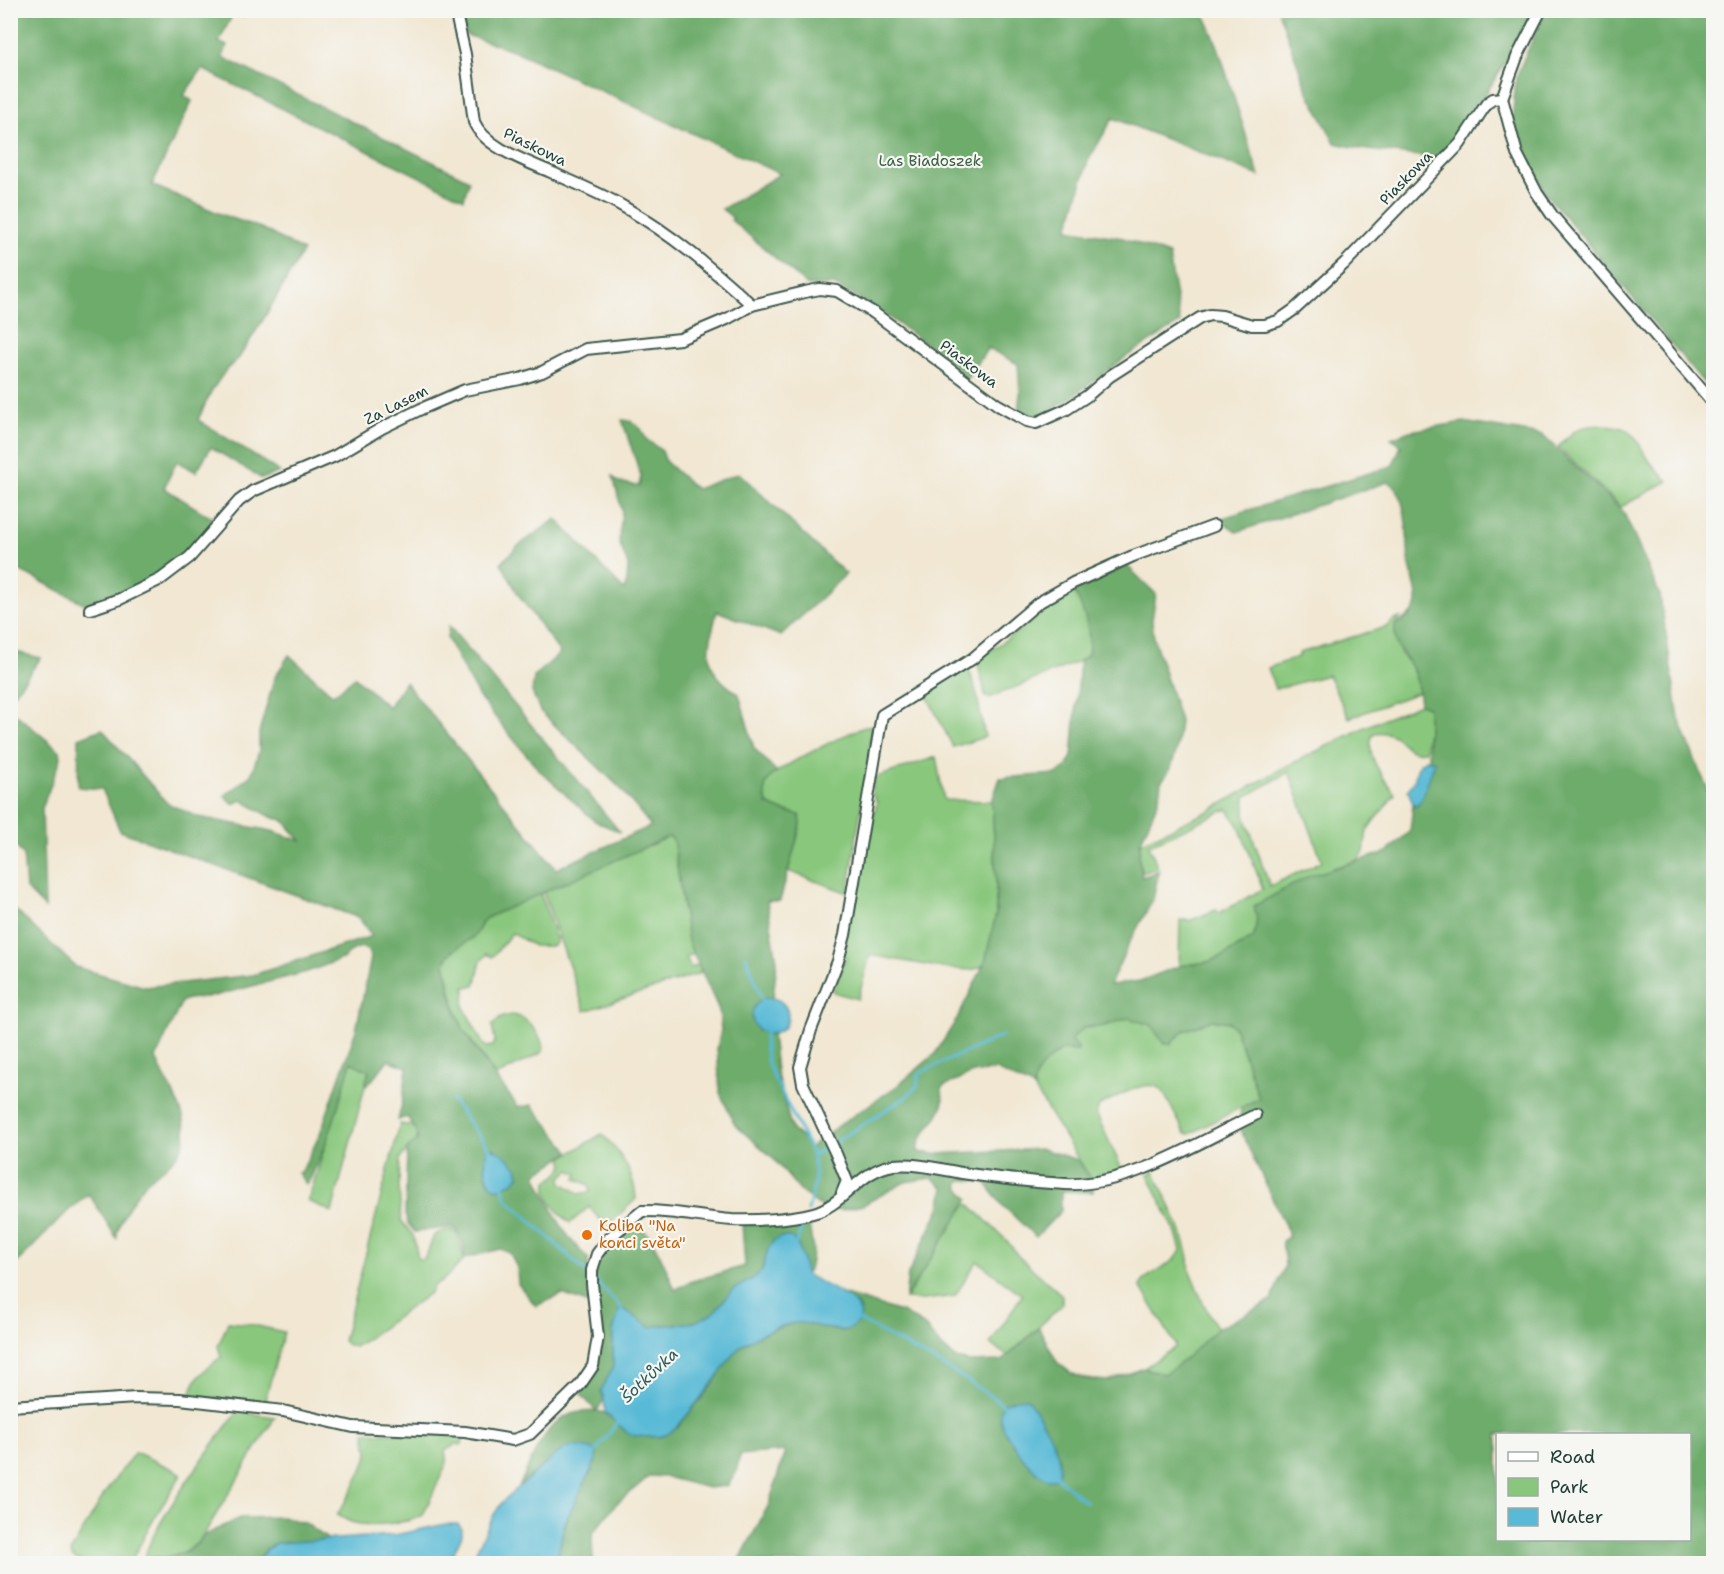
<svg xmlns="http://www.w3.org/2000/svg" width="1724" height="1574" viewBox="0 0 1724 1574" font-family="'Shantell Sans',sans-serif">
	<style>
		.green { fill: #89c77d; stroke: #548258; stroke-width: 1.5; fill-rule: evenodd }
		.forest { fill: #6eac6c; stroke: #467450; stroke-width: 1.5; fill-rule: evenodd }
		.water { fill: #58bad6; stroke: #3c7c85; stroke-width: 1.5 }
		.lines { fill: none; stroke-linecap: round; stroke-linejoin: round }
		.stream { stroke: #58bad6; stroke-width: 3 }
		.street-casing { stroke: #3e564c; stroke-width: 14 }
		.street { stroke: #fff; stroke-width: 10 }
		.food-dot { fill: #e8710a; stroke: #f6f6f2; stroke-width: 2 }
		.labels { text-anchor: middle; stroke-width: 4.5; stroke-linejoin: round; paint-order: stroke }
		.street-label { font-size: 15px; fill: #1f3d34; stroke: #f6f6f2 }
		.park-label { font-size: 15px; fill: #3a6046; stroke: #f6f6f2 }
		.food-label { font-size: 15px; fill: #c56008; stroke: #f6f6f2; text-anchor: start }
		.water-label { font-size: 16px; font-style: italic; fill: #2d5c5c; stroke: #f6f6f2 }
	</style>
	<rect width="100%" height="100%" fill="#f6f6f2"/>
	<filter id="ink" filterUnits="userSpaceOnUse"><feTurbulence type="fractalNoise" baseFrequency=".0167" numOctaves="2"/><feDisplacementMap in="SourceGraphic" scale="12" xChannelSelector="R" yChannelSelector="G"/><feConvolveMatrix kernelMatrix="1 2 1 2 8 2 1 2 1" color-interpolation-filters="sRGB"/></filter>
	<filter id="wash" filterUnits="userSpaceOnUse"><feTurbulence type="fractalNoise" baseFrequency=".008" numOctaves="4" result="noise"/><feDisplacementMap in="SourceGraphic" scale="24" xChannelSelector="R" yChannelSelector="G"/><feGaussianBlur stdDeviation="1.35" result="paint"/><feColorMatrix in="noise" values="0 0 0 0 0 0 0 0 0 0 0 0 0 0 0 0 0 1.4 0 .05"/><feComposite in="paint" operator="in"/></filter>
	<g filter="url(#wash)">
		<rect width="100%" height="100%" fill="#f1e7d2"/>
		<g class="green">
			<path d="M1602 425C1637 426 1632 436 1649 460 1654 468 1662 474 1668 481L1621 507 1558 447C1577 428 1574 427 1602 425Z"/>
			<path d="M1071 592 1076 594C1083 612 1099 641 1085 659L989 698 985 697C985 684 978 674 978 660Z"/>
			<polygon points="1400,618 1395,625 1400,653 1411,665 1418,684 1419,691 1417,693 1349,718 1328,675 1275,689 1268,668 1300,656 1299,653 1386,627 1394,620"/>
			<polygon points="968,667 976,691 985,737 953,747 926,694"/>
			<path d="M1420 704 1428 707 1429 723 1425 751C1399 755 1405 729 1374 733 1362 752 1384 779 1395 794L1367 830 1364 852 1358 860 1333 868 1257 920 1254 937 1223 956 1208 962 1179 966 1180 920H1191L1216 910 1219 913 1263 889 1238 824 1227 809 1149 845 1158 868 1141 873 1139 858 1140 843 1211 810 1281 769 1365 727ZM1289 772 1322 861 1270 886 1245 816V797Z"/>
			<path d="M871 725 870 750 848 893 788 871 801 824 793 813 783 811 767 804C765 796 763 788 767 781 773 769 855 729 871 725Z"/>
			<polygon points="936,757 944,800 992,801 996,880 996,914 985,962 981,967 972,970 943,968 870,955 858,999 833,992 846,957 842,955 868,821 874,814 877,803 872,793 874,778"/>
			<polygon points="668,837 672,838 674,845 688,941 694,954 686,957 691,968 700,964 700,972 698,974 585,1011 543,892"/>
			<path d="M538 894 541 895 557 941 554 946H534L512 933 492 957 487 954 481 961 475 986 465 987 464 1007 483 1044 487 1047 493 1046 495 1041 492 1025C507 1009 524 1014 535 1030 540 1038 544 1043 543 1052L496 1076 463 1029 454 1004 445 962C451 947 464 946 475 935 480 930 480 923 486 918Z"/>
			<path d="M1128 1017 1151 1025 1164 1044H1170L1183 1031 1212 1020 1229 1022 1235 1029 1259 1098 1190 1134 1185 1133 1162 1090C1147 1076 1116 1098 1100 1105L1096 1113 1121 1167 1120 1171 1115 1175 1092 1181 1034 1088 1033 1082C1039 1069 1057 1043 1073 1051L1077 1047 1071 1040C1086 1022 1085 1030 1105 1026 1113 1024 1120 1020 1128 1017Z"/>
			<polygon points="351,1062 369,1071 332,1212 308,1201"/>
			<path d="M400 1124 413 1126 417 1133V1141L408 1148 400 1159 399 1185 401 1221 413 1235 418 1258 422 1260 427 1254 434 1235C442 1231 448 1228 456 1231 461 1242 463 1249 463 1261L441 1282 434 1285 430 1293 367 1339 354 1347 348 1345 343 1341Z"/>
			<path d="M602 1134C620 1152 635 1173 636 1199L606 1227 589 1207 570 1223C557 1212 544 1199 547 1181L556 1176 564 1165 562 1158ZM570 1170 578 1174 576 1179 589 1185 591 1191 580 1194 562 1183 561 1178Z"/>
			<path d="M1154 1171C1162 1191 1194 1250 1189 1269L1204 1305 1217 1327C1210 1343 1179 1366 1163 1374L1144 1368 1175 1347V1344L1140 1286C1149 1270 1174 1267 1181 1250L1176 1233 1148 1174Z"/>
			<polygon points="966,1204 970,1205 1008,1242 1018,1256 1062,1295 1062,1305 1008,1356 990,1344 1022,1295 977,1261 955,1296 923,1300 905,1299"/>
			<path d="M228 1322 249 1324 284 1332 264 1404 191 1396C191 1379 209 1366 221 1357L218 1346Z"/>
			<path d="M240 1412 275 1417 203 1536C189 1556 169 1557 146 1558 142 1540 219 1436 234 1416Z"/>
			<path d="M365 1432 412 1434 418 1438 448 1433 466 1436 461 1445 456 1444 445 1451 447 1463 423 1515C410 1523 370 1527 355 1523 348 1522 343 1517 337 1515L349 1496 367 1459 368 1453Z"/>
			<polygon points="135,1452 181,1473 181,1475 155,1517 130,1563 83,1563 72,1557 71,1551 105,1493"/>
		</g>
		<g class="forest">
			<path d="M10 11H246L243 17 234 12 219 42 227 46 222 57 469 180 464 199 202 69 184 95 192 101 152 185 223 215 261 228 303 251 266 315 239 358 226 370 212 390 198 420 280 472 262 479 211 447 196 472 177 461 164 488 215 520C197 543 177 565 150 580 131 591 109 597 89 606L11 566Z"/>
			<polygon points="460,11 1203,11 1218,47 1259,176 1113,118 1088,161 1068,229 1123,238 1169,255 1180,323 1130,354 1072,397 1042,416 1027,416 1018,412 1020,394 1018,364 988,348 967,379 934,349 868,303 834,285 808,286 731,220 733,218 722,209 780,174 515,51 466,35"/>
			<polygon points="1278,11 1536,11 1461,135 1437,158 1361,149 1335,143 1307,90"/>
			<polygon points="1545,11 1713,11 1713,394 1546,194 1512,124 1516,77"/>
			<path d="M622 420 631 421 641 429 646 439 662 451 666 462 696 489 739 473 846 574 781 636 717 611C708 650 700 670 739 694L754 748 777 772C764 780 763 790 767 804L783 811 800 815 801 824 780 901H767L777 961 773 998 763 999C754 1010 748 1018 758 1030L772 1033 776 1071 792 1130 806 1141 809 1148 835 1128 897 1086 935 1054 957 1019 985 962 996 914V880L992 801 1000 778 1056 774 1065 769 1072 756 1080 661 1088 655C1092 632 1085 615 1076 594L1071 592 1127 566 1156 594 1152 620 1154 639 1180 721 1176 752 1170 770 1161 782 1159 799 1140 843 1139 858 1142 877 1159 871 1153 900 1129 943 1110 985 1140 981 1179 966 1208 962 1223 956 1254 937 1257 920 1254 906 1309 876 1387 852 1410 831 1413 804 1417 805 1435 761 1428 759V707L1420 704C1418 691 1418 679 1412 667 1401 647 1394 652 1395 625 1404 619 1415 614 1417 602 1418 589 1411 574 1409 561 1407 543 1408 490 1388 482L1237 532 1219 519 1392 466 1401 446 1391 438 1410 431 1464 422 1542 435 1623 511 1660 595 1679 719 1699 770 1713 800V1563H738L769 1504 785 1451 740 1455 736 1473 727 1486 708 1488 666 1477 650 1476 616 1504 592 1534 593 1563H556C563 1525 572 1502 593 1469L551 1459 519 1486C532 1461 543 1423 572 1414 580 1411 589 1412 596 1411L579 1392 596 1368 594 1274 601 1253 631 1224C634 1225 637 1225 640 1227 653 1235 670 1276 675 1290L689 1282 745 1266 742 1224 793 1223 809 1225 813 1249 809 1271 804 1273C803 1260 801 1246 791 1237H781L768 1249 762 1271 752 1279 734 1289 712 1314 695 1322 650 1327 620 1307 613 1331V1367L601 1391 604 1399 597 1411 605 1413 630 1435 678 1427C691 1410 706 1394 718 1376 724 1367 728 1357 736 1349 746 1340 760 1334 773 1330 784 1326 796 1321 809 1323 833 1326 848 1345 861 1311L858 1305 836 1292 904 1313 925 1326 938 1343 956 1359 970 1362 1002 1361 1039 1328 1057 1362 1071 1373 1085 1379 1107 1381 1144 1368 1163 1374 1176 1367 1217 1329 1271 1301 1285 1265 1282 1241 1288 1237V1232L1239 1127 1241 1108 1259 1098 1235 1029 1229 1022 1212 1020 1183 1031 1171 1044H1164L1151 1025 1128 1018 1104 1026 1084 1027 1071 1040 1078 1047V1051C1072 1051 1069 1048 1063 1050 1051 1055 1032 1074 1034 1088L996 1070 973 1073 942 1087C942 1093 944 1101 942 1106 936 1126 919 1130 918 1152L935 1154 1042 1149 1078 1160 1092 1181 1093 1192 1061 1191V1211L1036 1237 1002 1205 985 1182 963 1180 960 1181 958 1186 969 1199 905 1299 908 1274 940 1208 944 1188 932 1178 905 1182 863 1205 842 1210 823 1208 801 1192 772 1157 735 1125 720 1093 717 1048 721 1030 719 1010 688 942 674 845 672 838 668 837 486 918C480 923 480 930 475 935 464 946 451 947 445 962 449 985 453 1010 464 1030 479 1057 500 1082 518 1107L532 1105 570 1152 536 1174C550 1205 562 1235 588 1258L589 1304 562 1294 536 1306 518 1284 517 1268 510 1253 500 1249 463 1259C467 1248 462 1239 457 1229L451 1227 415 1232 408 1224 405 1213 407 1151 408 1148 417 1141C419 1131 412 1125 407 1117L398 1120 403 1099 407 1067 388 1060 369 1084 365 1086 369 1071 351 1062C339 1104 328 1146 307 1185L298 1173 302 1171 320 1134 356 1030 371 958 369 951 361 947 353 950 344 958 307 972 214 996 188 999 182 1001 156 1058C165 1084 187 1107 185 1136 183 1159 160 1168 147 1182 137 1192 115 1225 117 1239L89 1194 68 1211 11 1269V906L76 967 145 987 253 975 372 936 359 918 120 831 102 789 78 787 79 738 102 729 167 803 198 817 272 831 301 841 283 820 273 818 241 800 234 804 224 796 251 775 259 751V732L275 677 289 655 333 695 355 677 388 707 405 682 556 869 651 826 620 788 540 711 532 692 534 677 560 653 518 594 501 563 518 546 556 519 624 590 627 581 628 565 619 542 622 511 613 477 618 482 639 486 641 476ZM492 1148 519 1176 514 1182 497 1189C495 1186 491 1185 489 1182 484 1174 485 1157 487 1149ZM1027 1398 1047 1431 1059 1458 1035 1470 1007 1434ZM1498 1434H1690V1540H1498Z"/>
			<polygon points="449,626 620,832 595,821 539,770 509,734 479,697 459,661 447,638"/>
			<polygon points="11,651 41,658 11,698 10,651"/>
			<polygon points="11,710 60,751 61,758 42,808 45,908 26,889 23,855 11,840"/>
			<polygon points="283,1517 305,1523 329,1540 277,1543 266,1550 255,1563 147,1564 146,1558 170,1557 187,1552 198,1543 203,1536 240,1518"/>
		</g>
		<g class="water">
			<polygon points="1425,759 1435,761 1423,796 1417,805 1413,804 1408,790 1414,781 1419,763 1422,763"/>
			<circle cx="770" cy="1016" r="18"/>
			<path d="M492 1148 503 1154 517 1167 519 1176 514 1182 497 1189C484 1182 484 1162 487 1149Z"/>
			<path d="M781 1237H791C802 1247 803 1260 805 1273 818 1284 867 1300 860 1319 850 1343 814 1321 797 1323 782 1324 763 1333 750 1340 733 1349 728 1363 717 1377 708 1389 698 1401 689 1413 682 1421 676 1430 666 1435 656 1439 640 1436 630 1435L605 1413 604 1399 601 1391 613 1367V1331L620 1307 650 1327 695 1322 713 1313 734 1289 752 1279 762 1271 768 1249 774 1240Z"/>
			<path d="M1027 1398C1039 1415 1068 1458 1057 1478 1056 1479 1049 1479 1048 1479 1032 1474 1003 1434 1000 1418 999 1413 1001 1409 1003 1404L1015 1399Z"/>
			<polygon points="572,1446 587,1448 597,1451 596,1460 565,1522 556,1563 470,1563 493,1516 503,1501 551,1459 563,1449"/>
			<polygon points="445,1524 458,1524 462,1529 462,1535 449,1563 255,1563 266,1550 277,1543 395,1535"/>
		</g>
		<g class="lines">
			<g class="stream">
				<polyline points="746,956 763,1001"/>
				<polyline points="765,1029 765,1049 769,1067 813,1156"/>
				<polyline points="452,1100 491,1151"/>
				<polyline points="834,1143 906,1097 917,1086 919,1073 1002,1036"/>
				<polyline points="502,1183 506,1198 586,1272"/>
				<polyline points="808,1211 815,1181 813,1156 825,1148"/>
				<polyline points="796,1243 803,1224"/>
				<polyline points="596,1281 621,1308"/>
				<polyline points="857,1319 956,1373 1004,1405"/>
				<polyline points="594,1453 619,1421"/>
				<polyline points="1055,1476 1086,1502"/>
			</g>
		</g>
	</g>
	<g filter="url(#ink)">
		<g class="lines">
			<defs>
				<g id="street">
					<path d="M455 10 465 54 474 122C485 148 529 162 553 173 577 184 602 194 624 207 672 234 712 269 752 305L805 292 820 289 837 291 874 313 998 405 1027 421 1036 423 1067 409 1087 396 1110 376 1200 318 1210 315 1222 316 1252 325H1265L1278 321 1295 309 1345 263 1460 144 1487 103 1493 99 1502 98"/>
					<polyline points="1502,98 1517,154 1537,193 1552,215 1714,404"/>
					<polyline points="1502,98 1517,57 1541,10"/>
					<polyline points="90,609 120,599 161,579 190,557 239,501 253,491 335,456 382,428 421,409 465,390 520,379 542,372 586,349 680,339 727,319 752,305"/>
					<polyline points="842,1193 847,1181 836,1154 803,1084 800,1067 811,1030 838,961 845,935 882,715 972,659 1038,603 1073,583 1133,556 1214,526"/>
					<path d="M10 1406 136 1398 180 1399 283 1411 353 1427 465 1432 513 1440 530 1434 580 1385 593 1366 598 1337 592 1284V1270L597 1254 609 1238 642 1211C672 1210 702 1218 732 1220 756 1221 790 1219 813 1213 843 1206 860 1169 894 1165 916 1163 939 1169 962 1173 996 1178 1031 1182 1065 1184 1129 1187 1199 1142 1255 1115"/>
				</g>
			</defs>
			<use href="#street" class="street-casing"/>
			<use href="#street" class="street"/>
		</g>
	</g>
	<circle class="food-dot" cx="587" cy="1235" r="6"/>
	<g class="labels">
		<g class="street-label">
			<text transform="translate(535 147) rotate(26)" y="5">Piaskowa</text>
			<text transform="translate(1406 178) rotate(-46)" y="5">Piaskowa</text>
			<text transform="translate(969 364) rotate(37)" y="5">Piaskowa</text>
			<text transform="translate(396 405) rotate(-27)" y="5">Za Lasem</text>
		</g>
		<g class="park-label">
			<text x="930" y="166">Las Biadoszek</text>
		</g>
		<g class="food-label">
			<text x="599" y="1231">Koliba "Na<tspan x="599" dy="17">konci světa"</tspan></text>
		</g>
		<g class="water-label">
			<text transform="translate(649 1375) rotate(-43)" y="6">Šotkůvka</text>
		</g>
	</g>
	<rect width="1724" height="1574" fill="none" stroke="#f6f6f2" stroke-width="36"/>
	<rect x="1496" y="1433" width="195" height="108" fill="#f6f6f2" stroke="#a0aca6" stroke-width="1.5"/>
	<rect x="1508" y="1452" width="30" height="9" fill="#ffffff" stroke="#a0aca6" stroke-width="1.5"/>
	<text x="1550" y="1463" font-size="18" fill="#1f3d34">Road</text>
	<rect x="1508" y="1478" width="30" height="18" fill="#89c77d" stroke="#a0aca6" stroke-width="1.5"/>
	<text x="1550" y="1493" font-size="18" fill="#1f3d34">Park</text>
	<rect x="1508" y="1508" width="30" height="18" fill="#58bad6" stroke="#a0aca6" stroke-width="1.5"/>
	<text x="1550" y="1523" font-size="18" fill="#1f3d34">Water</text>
</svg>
